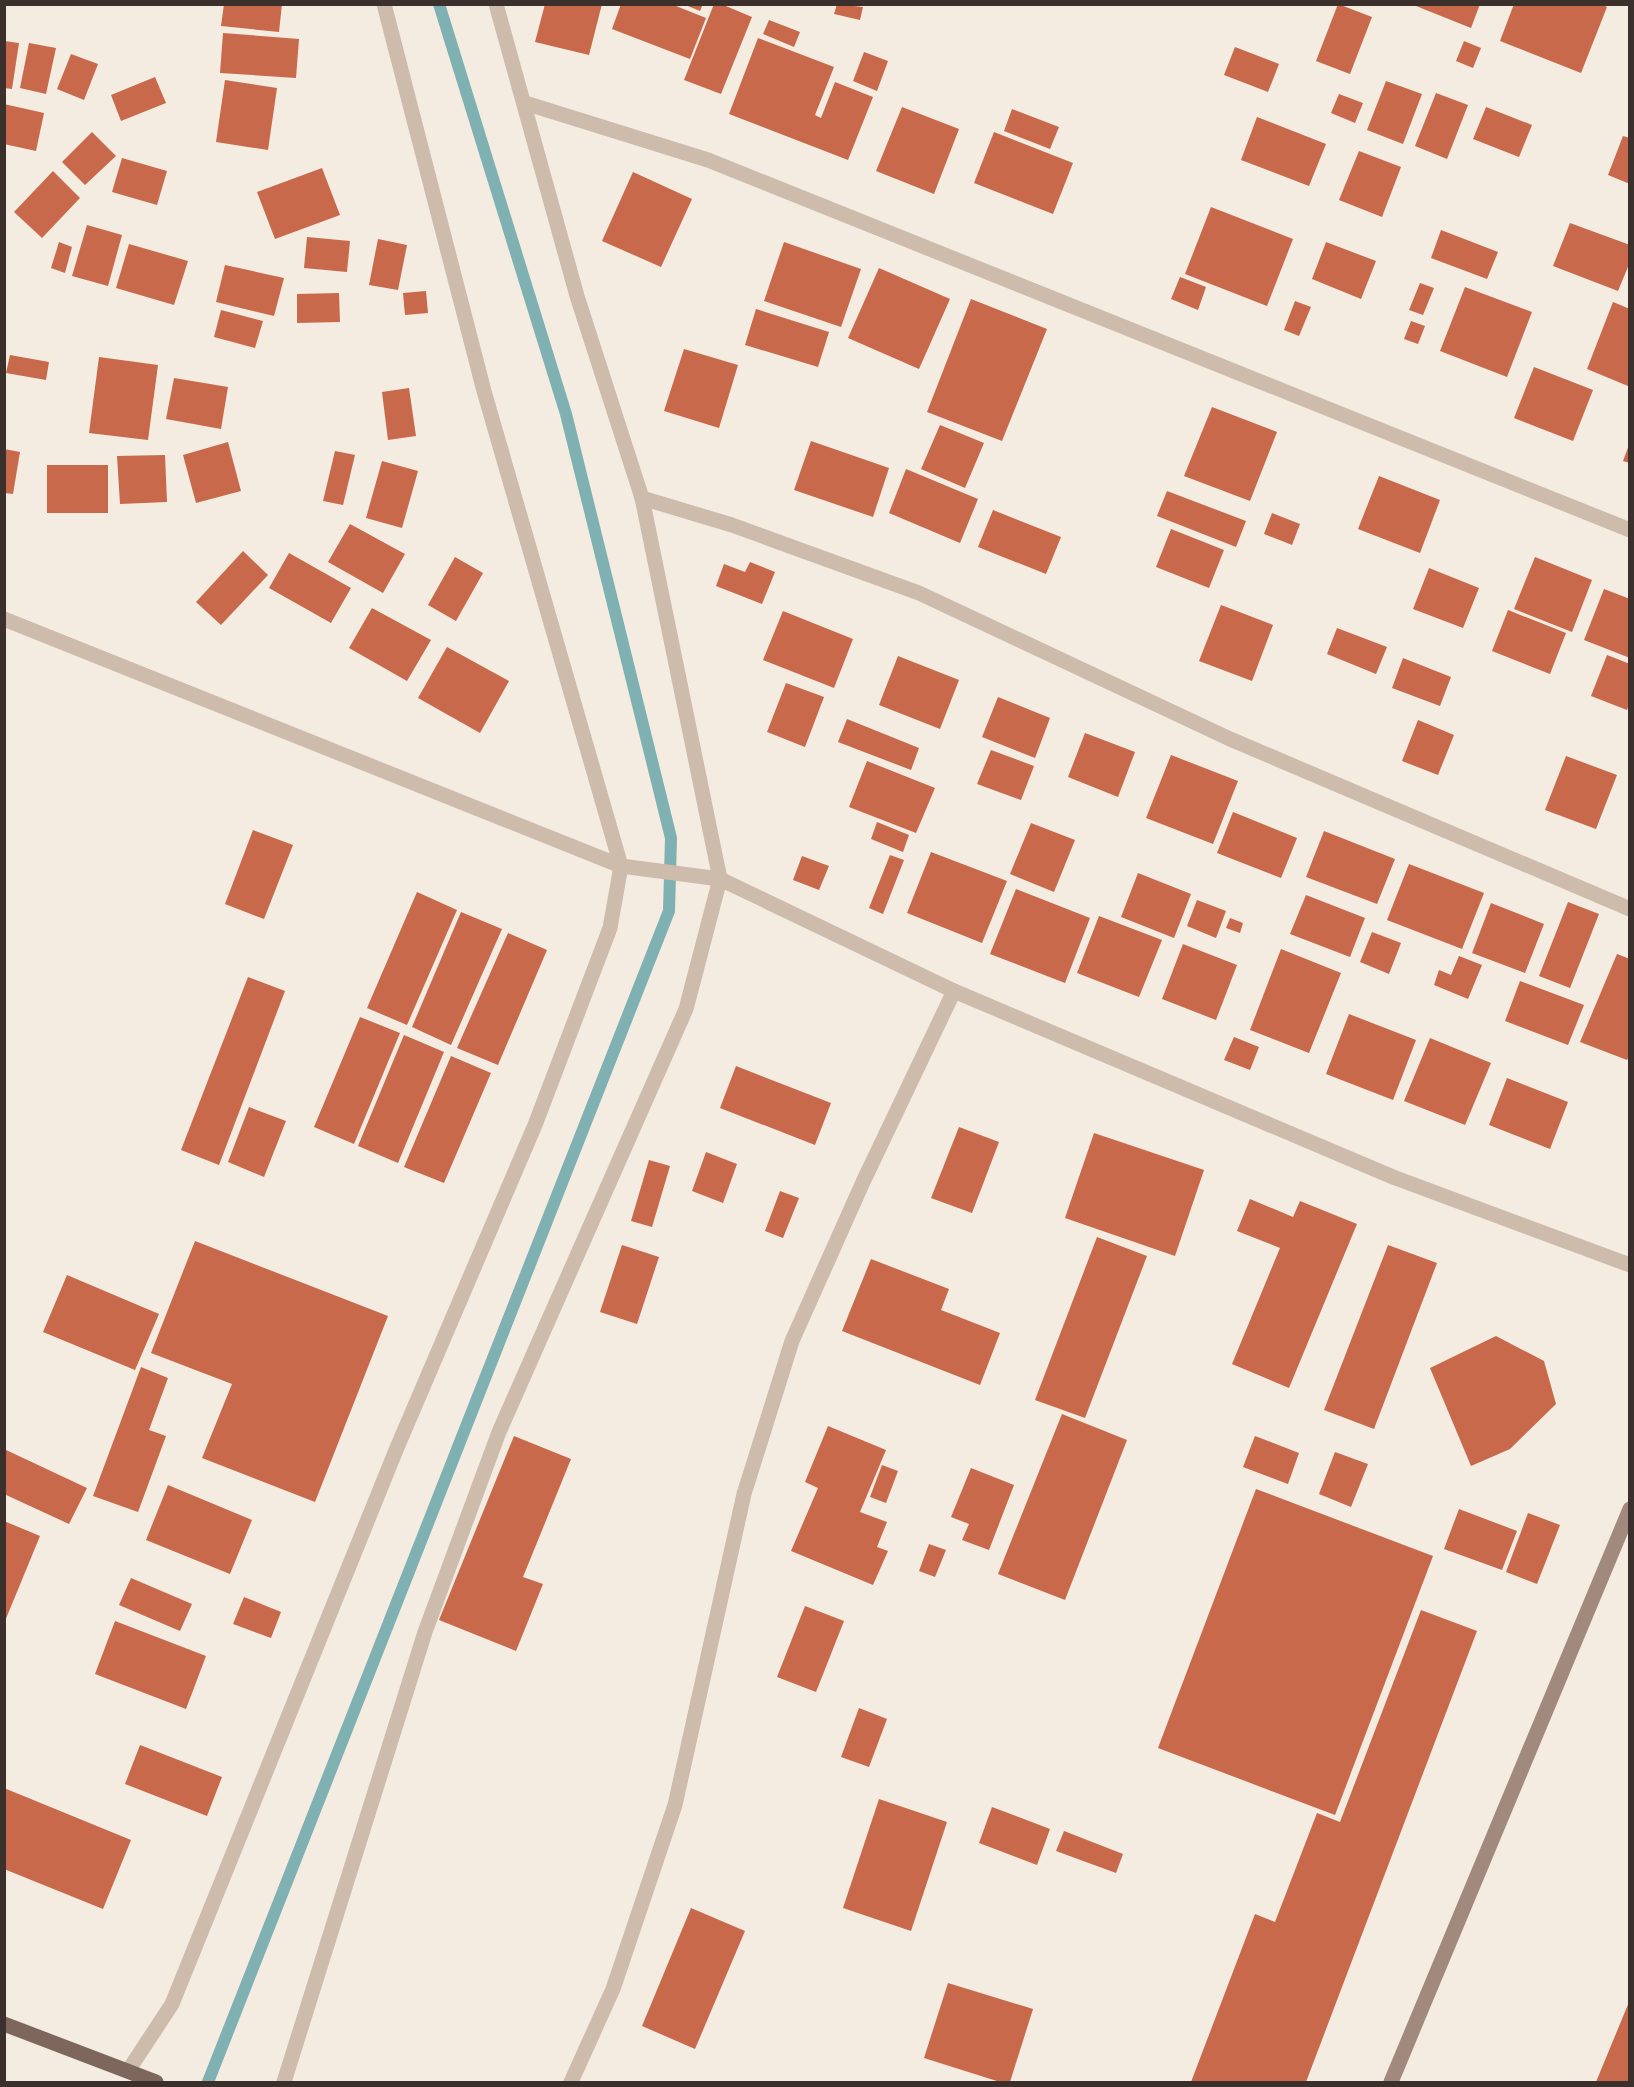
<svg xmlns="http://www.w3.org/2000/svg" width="1634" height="2087" viewBox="0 0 1634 2087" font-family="'Titillium Web',sans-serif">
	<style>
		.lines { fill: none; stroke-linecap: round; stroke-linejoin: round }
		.stream { stroke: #7fb0b2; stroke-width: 12 }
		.building { fill: #c8694b }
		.street { stroke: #cdbbac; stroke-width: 15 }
		.secondary { stroke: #a18a7d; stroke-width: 15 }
		.primary { stroke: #7d675c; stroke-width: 15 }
	</style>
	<rect width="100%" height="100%" fill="#f4ebe1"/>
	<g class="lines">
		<polyline class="stream" points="208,2082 669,911 671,838 566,414 439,4"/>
	</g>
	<g class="building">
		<polygon points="224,4 282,4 279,32 221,26"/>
		<polygon points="545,4 602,4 589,55 535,42"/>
		<polygon points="621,4 671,4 706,18 690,59 612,29"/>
		<polygon points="683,4 703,4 700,11"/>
		<polygon points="714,4 721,4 752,17 721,94 684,80"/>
		<polygon points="837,4 863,7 860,20 834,14"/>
		<polygon points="1338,4 1372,17 1350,74 1316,61"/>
		<polygon points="1411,4 1480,4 1471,28"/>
		<polygon points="1514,4 1601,4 1607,7 1581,73 1500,41"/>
		<polygon points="769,20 800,32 794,47 763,34"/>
		<polygon points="223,33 299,39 296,78 220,73"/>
		<polygon points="758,38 834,67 815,115 821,118 835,82 873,97 848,160 729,114"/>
		<polygon points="4,41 19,43 12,89 4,88"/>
		<polygon points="1464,41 1481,48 1473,68 1456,61"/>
		<polygon points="29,43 56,48 46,94 20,88"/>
		<polygon points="1235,47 1279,64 1268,92 1224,75"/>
		<polygon points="864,52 888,61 877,91 853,81"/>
		<polygon points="71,54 98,64 84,100 57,89"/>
		<polygon points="155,77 166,103 121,121 111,95"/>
		<polygon points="225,80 277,88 268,150 216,142"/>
		<polygon points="1386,81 1422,94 1403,144 1367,130"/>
		<polygon points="1436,93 1468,105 1447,159 1415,146"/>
		<polygon points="1339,94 1363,103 1355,123 1331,113"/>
		<polygon points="4,104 44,113 36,151 4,144"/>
		<polygon points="902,107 959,129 934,194 876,171"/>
		<polygon points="1486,107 1532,125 1519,157 1473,139"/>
		<polygon points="1012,109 1059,127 1050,149 1004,131"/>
		<polygon points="1257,117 1326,144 1309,186 1241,160"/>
		<polygon points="92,132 116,156 85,185 62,162"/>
		<polygon points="994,132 1073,163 1053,214 974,183"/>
		<polygon points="1623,136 1630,138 1630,184 1608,175"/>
		<polygon points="1359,151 1401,167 1382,217 1339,200"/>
		<polygon points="122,158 167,171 157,205 112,192"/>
		<polygon points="322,168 340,215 275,239 257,192"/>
		<polygon points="53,171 80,198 42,238 14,212"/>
		<polygon points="633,172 692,199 661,267 602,241"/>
		<polygon points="1211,207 1293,239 1267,306 1185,274"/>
		<polygon points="1570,223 1630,245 1630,262 1618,291 1553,266"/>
		<polygon points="87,225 122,235 108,286 72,276"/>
		<polygon points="1441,230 1498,252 1487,279 1431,258"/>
		<polygon points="307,237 350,241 347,272 304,268"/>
		<polygon points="378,239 407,245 398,290 369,285"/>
		<polygon points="59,242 72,247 65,273 51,268"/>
		<polygon points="784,242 861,269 841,327 764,301"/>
		<polygon points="1326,242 1376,261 1361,299 1312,279"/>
		<polygon points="129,244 188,261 174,305 116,288"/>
		<polygon points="225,265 284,278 274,316 216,302"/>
		<polygon points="879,268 950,299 919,369 848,338"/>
		<polygon points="1180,277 1206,287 1198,310 1171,299"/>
		<polygon points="1420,283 1434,288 1423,315 1409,310"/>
		<polygon points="1465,287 1532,312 1507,377 1440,351"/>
		<polygon points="426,291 428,313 405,315 403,293"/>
		<polygon points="339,293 340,322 297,323 297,294"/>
		<polygon points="971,299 1047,329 1002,441 927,412"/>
		<polygon points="1295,301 1311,307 1299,336 1284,330"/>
		<polygon points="1613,302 1630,309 1628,386 1587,369"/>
		<polygon points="756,309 829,332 818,367 745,345"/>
		<polygon points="221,310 263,321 255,348 214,337"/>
		<polygon points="1411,321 1425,326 1418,344 1404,339"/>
		<polygon points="684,349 738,365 719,428 664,411"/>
		<polygon points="10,355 49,362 46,380 6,373"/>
		<polygon points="99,357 158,365 148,440 89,433"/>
		<polygon points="1534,367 1593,390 1573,441 1514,418"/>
		<polygon points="174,378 228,387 221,429 166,419"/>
		<polygon points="409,388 416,436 388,440 382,392"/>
		<polygon points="1212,407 1277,432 1250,501 1184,476"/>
		<polygon points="940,425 984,443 965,488 921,469"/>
		<polygon points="811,441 889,468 873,517 794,490"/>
		<polygon points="228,442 241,491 196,503 183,455"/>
		<polygon points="1629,445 1630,445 1630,463 1623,461"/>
		<polygon points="4,449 20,452 13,494 4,493"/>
		<polygon points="335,451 355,455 343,505 323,501"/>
		<polygon points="165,455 167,502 120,504 117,456"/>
		<polygon points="382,461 418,471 402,528 366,518"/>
		<rect x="47" y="465" width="61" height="48"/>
		<polygon points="906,469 978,499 960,543 889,513"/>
		<polygon points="1379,476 1440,500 1420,553 1358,529"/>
		<polygon points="1167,491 1246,521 1236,547 1157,516"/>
		<polygon points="993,510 1061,537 1046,574 978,547"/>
		<polygon points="1272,513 1300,524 1292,545 1264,534"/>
		<polygon points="350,524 405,554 383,593 328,562"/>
		<polygon points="1171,529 1224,550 1209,588 1156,567"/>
		<polygon points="243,551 268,575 221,625 196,602"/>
		<polygon points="289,553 351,588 331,623 269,588"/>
		<polygon points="455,557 483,573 456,621 428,605"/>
		<polygon points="1535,557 1592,580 1572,632 1514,609"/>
		<polygon points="750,562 775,572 762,604 716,586 724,564 745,572"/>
		<polygon points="1429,568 1479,588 1463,628 1413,609"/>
		<polygon points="1604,589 1630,599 1630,658 1584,640"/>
		<polygon points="1221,605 1273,625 1252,681 1199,661"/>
		<polygon points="372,608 431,640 407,681 349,648"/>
		<polygon points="1508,610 1566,633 1550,674 1492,651"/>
		<polygon points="783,611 853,639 834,688 763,660"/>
		<polygon points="1337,628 1387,647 1376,674 1327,654"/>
		<polygon points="447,647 509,681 480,733 418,698"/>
		<polygon points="1607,655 1630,664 1630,702 1627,710 1591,696"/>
		<polygon points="898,656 959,680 940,729 879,705"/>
		<polygon points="1403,658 1451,677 1440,706 1392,688"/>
		<polygon points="786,683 824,697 805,747 767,732"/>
		<polygon points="998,697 1050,718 1035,758 982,737"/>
		<polygon points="847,719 919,748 911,770 838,742"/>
		<polygon points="1418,720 1454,735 1438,775 1402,761"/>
		<polygon points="1085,733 1135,752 1118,797 1068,777"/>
		<polygon points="991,750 1034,766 1021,800 977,784"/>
		<polygon points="1171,755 1238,781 1213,844 1146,818"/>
		<polygon points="1566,756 1617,775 1596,829 1545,810"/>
		<polygon points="867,761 935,788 916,833 849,807"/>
		<polygon points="1233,812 1297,838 1281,878 1217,853"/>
		<polygon points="877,822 909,835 903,852 871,839"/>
		<polygon points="1031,823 1075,840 1054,892 1010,874"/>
		<polygon points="253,830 293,845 264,919 225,904"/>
		<polygon points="1324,831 1395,859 1377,904 1306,877"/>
		<polygon points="931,852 1007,881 982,943 907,913"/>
		<polygon points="890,855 904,860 883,914 869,908"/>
		<polygon points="802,856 829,866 819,890 793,880"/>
		<polygon points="1409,864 1484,893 1462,949 1387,920"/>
		<polygon points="1138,873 1191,894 1174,938 1121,917"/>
		<polygon points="1016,889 1090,918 1065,983 990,954"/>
		<polygon points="417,892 457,910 407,1025 367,1008"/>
		<polygon points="1306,895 1365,918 1350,957 1290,934"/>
		<polygon points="1197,900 1226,911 1216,938 1187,926"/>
		<polygon points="1568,902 1599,914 1570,988 1539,976"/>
		<polygon points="1491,903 1544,924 1525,973 1472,953"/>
		<polygon points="461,912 502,929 451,1045 412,1027"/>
		<polygon points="1099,916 1162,940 1139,997 1077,973"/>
		<polygon points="1230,918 1243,923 1240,933 1226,928"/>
		<polygon points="1372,932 1401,943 1389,974 1360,962"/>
		<polygon points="508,933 547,950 498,1065 457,1048"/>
		<polygon points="1183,944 1237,965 1216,1020 1162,999"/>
		<polygon points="1281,949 1341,973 1309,1053 1250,1030"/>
		<polygon points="1617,954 1630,959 1630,1055 1627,1060 1580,1042"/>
		<polygon points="1459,956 1482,965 1468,999 1434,985 1439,970 1451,975"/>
		<polygon points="248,977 285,991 219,1165 181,1150"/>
		<polygon points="1520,981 1584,1005 1568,1045 1505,1021"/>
		<polygon points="1349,1014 1416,1040 1393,1100 1326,1074"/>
		<polygon points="360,1017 400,1033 354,1144 314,1127"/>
		<polygon points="404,1035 444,1052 398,1163 358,1146"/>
		<polygon points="1234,1037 1259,1047 1250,1070 1224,1060"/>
		<polygon points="1430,1038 1491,1063 1465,1125 1404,1101"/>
		<polygon points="451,1056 491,1073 444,1183 404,1167"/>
		<polygon points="736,1066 831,1103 815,1145 720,1108"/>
		<polygon points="1507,1078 1568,1102 1550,1149 1489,1125"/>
		<polygon points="249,1107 286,1121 264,1177 228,1162"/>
		<polygon points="959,1127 999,1142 972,1213 931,1198"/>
		<polygon points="1094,1133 1204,1170 1175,1256 1065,1218"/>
		<polygon points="706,1152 737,1164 723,1203 692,1191"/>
		<polygon points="649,1160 670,1166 652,1227 631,1221"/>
		<polygon points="780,1191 799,1198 783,1238 765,1231"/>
		<polygon points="1250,1199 1293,1217 1300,1201 1357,1224 1289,1388 1232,1364 1280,1248 1237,1231"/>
		<polygon points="1097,1237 1147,1256 1085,1418 1035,1400"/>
		<polygon points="195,1241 388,1316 315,1502 202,1458 232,1384 151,1353"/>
		<polygon points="622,1245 659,1257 637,1324 600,1312"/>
		<polygon points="1388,1245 1437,1263 1374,1429 1324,1410"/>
		<polygon points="871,1259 949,1289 941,1310 1000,1333 980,1385 842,1331"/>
		<polygon points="67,1275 159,1314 135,1370 43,1332"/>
		<polygon points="1496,1336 1544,1361 1556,1404 1510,1449 1471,1466 1430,1368"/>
		<polygon points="141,1367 168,1378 149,1430 166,1436 138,1512 93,1496"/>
		<polygon points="1062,1414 1127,1440 1065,1600 998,1574"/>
		<polygon points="828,1426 886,1450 860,1512 887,1522 877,1547 888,1551 873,1585 791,1551 818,1488 805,1482"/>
		<polygon points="514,1436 571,1459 523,1577 543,1584 516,1651 439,1620"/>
		<polygon points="1255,1436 1299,1453 1288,1484 1243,1467"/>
		<polygon points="4,1449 87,1488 69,1524 4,1494"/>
		<polygon points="1335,1452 1368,1464 1351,1507 1319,1494"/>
		<polygon points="882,1465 898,1471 886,1503 870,1497"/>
		<polygon points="971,1468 1014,1485 989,1550 962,1540 969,1524 951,1517"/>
		<polygon points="168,1485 252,1520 230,1574 146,1540"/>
		<polygon points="1256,1489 1433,1556 1335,1815 1158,1748"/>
		<polygon points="1459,1509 1517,1531 1502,1570 1444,1549"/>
		<polygon points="1528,1513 1560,1525 1537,1584 1506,1572"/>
		<polygon points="4,1521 40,1536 5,1621 4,1621"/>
		<polygon points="929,1544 946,1550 935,1577 919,1571"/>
		<polygon points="131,1578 192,1604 180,1631 119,1605"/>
		<polygon points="244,1597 281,1612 271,1638 233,1624"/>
		<polygon points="805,1606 844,1621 816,1692 777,1677"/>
		<polygon points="1421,1610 1477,1631 1306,2082 1191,2082 1255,1914 1275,1922 1317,1813 1340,1822"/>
		<polygon points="115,1621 206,1656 186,1709 95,1674"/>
		<polygon points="859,1708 887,1719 869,1767 841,1757"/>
		<polygon points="140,1745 222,1777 207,1816 125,1784"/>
		<polygon points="4,1788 131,1840 103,1909 4,1869"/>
		<polygon points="879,1799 947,1822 911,1931 843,1908"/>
		<polygon points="992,1807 1050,1829 1037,1865 979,1843"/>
		<polygon points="1064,1831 1123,1854 1116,1873 1056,1851"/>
		<polygon points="691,1908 745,1931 695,2049 642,2026"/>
		<polygon points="948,1983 1033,2009 1010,2082 1000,2082 924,2058"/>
		<polygon points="1629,2002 1630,2082 1596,2082"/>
	</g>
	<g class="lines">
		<g class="street">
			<polyline points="525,103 708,160 1630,530"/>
			<polyline points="642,498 732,525 919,593 1230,739 1630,909"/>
			<polyline points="4,619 621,866 720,879 954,991 1393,1177 1630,1265"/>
			<polyline points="128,2071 172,2004 396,1450 535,1125 610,928 621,866 484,391 384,4"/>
			<polyline points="284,2082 425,1632 499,1432 686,1009 720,879 642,498 577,296 496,4"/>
			<polyline points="571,2082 613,1989 675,1805 744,1494 792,1341 863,1182 954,991"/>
		</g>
		<polyline class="secondary" points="1391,2082 1630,1509"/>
		<polyline class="primary" points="4,2024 156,2082"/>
	</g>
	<rect width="1634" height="2087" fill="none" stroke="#3b302b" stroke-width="12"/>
</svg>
